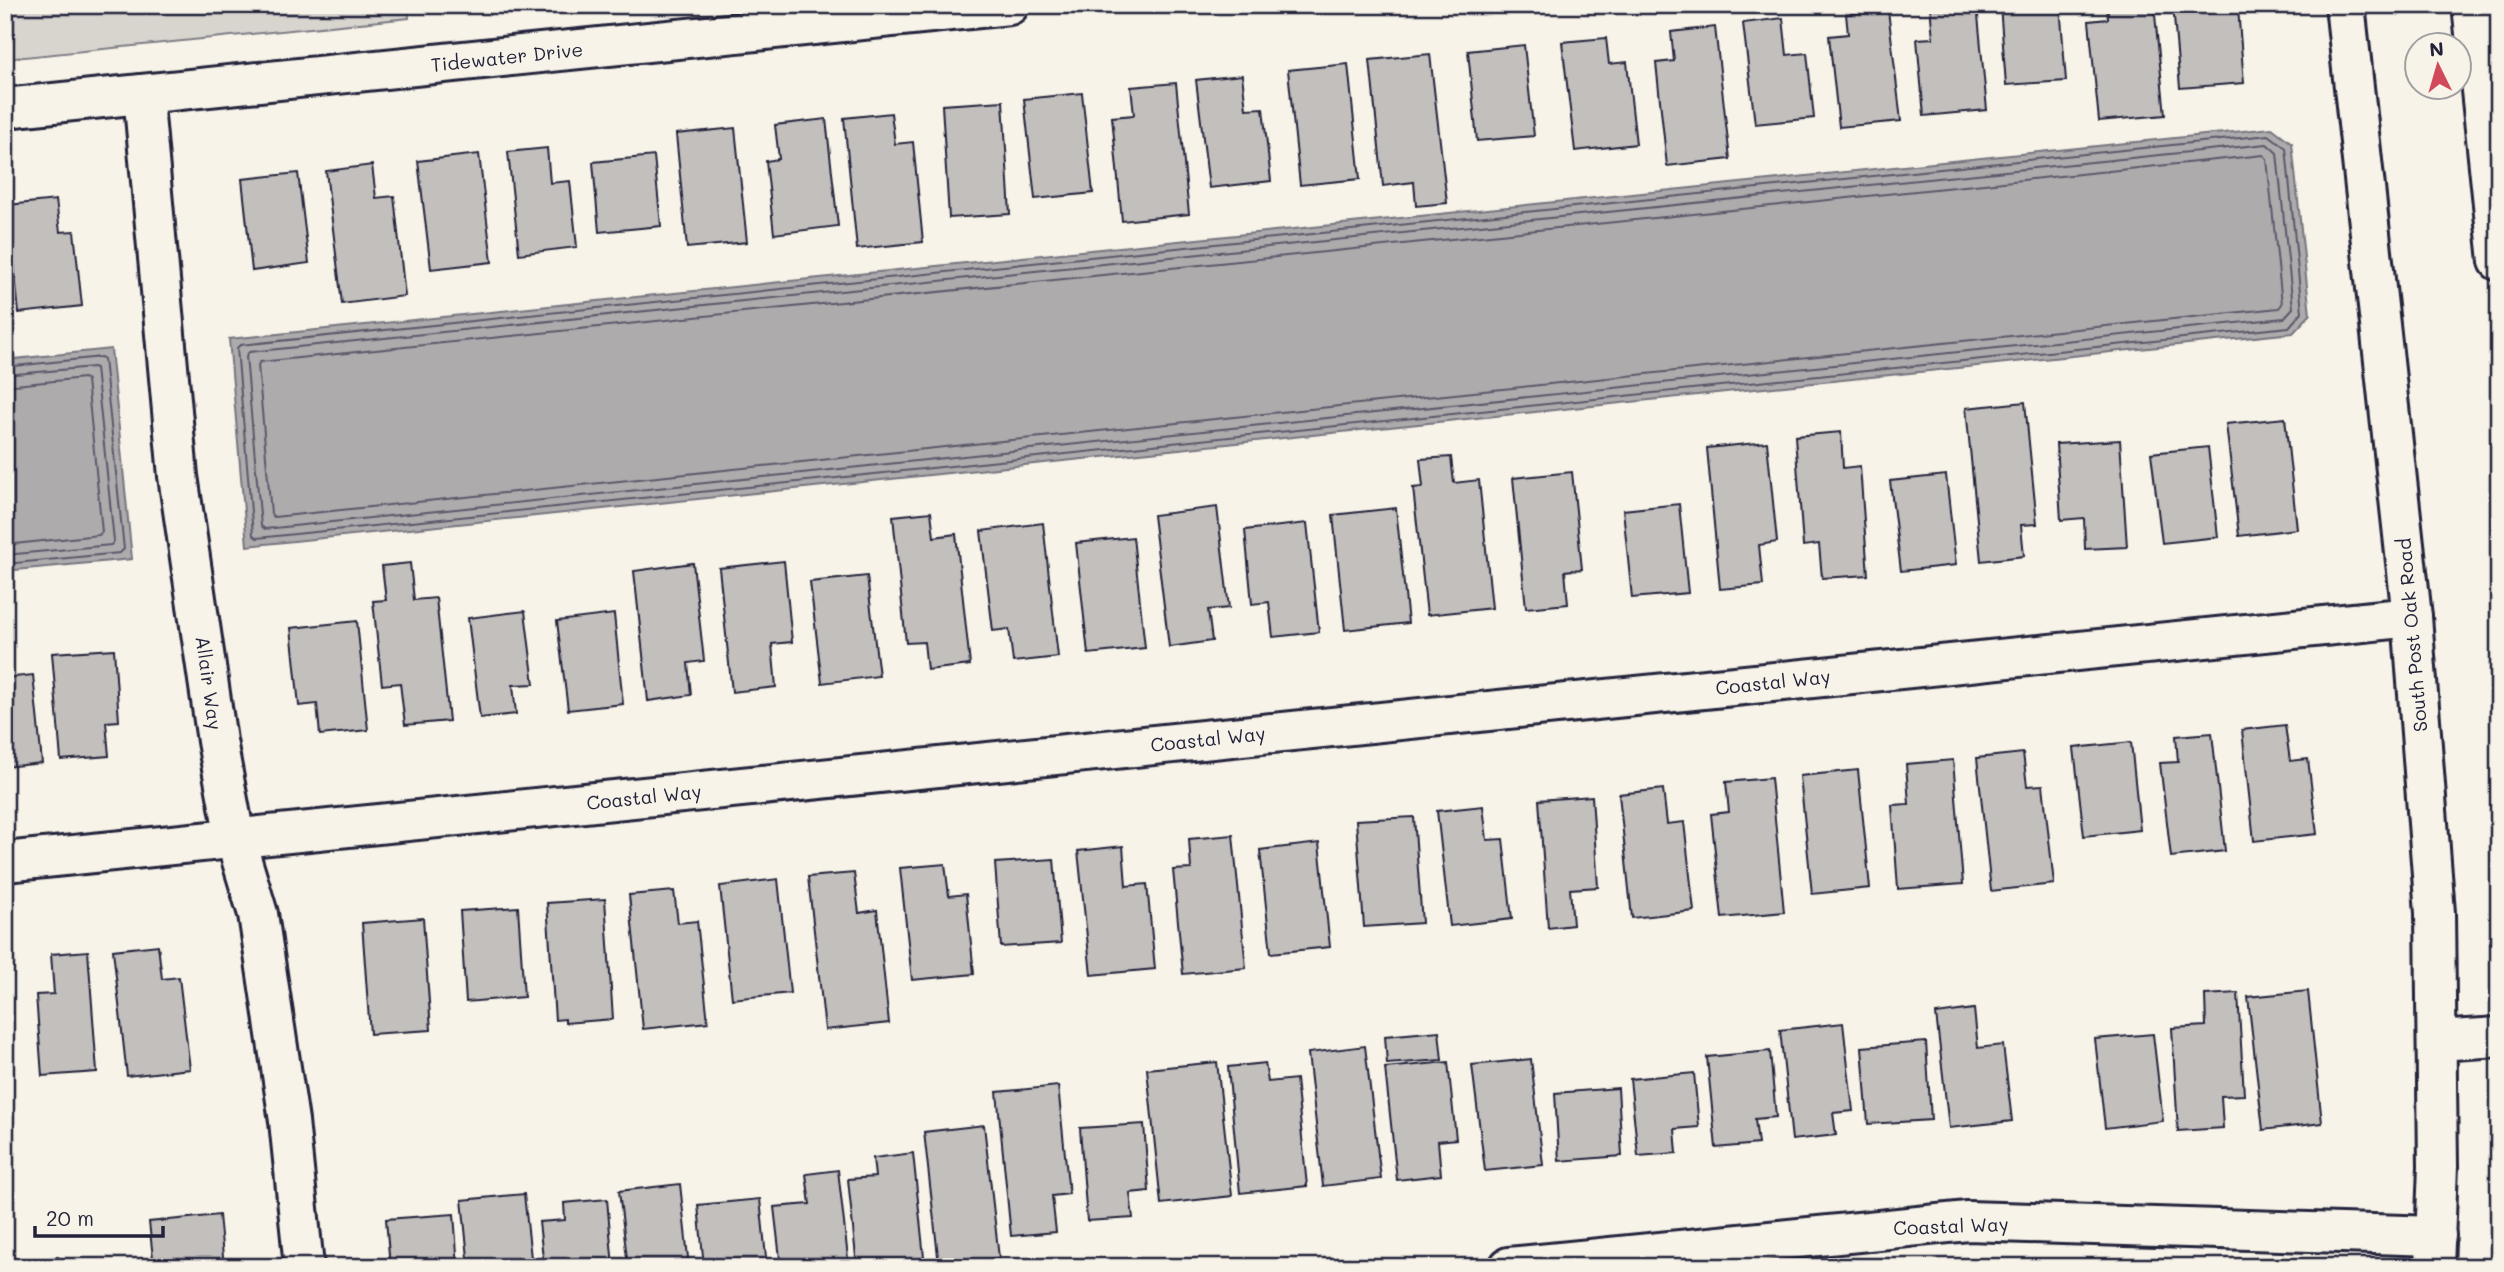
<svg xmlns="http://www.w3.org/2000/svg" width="2504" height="1272" viewBox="0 0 2504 1272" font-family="Mali,sans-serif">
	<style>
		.green { fill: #d8d5cf; stroke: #7d7c85; stroke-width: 2 }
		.water { fill: #aeabad; stroke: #76747f; stroke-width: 2 }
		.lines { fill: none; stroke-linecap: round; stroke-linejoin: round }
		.shore { stroke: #5a5969; stroke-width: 2 }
		.building { fill: #c2bfbd; stroke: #22223b; stroke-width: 2 }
		.minor-casing { stroke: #22223b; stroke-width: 44 }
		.major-casing { stroke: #22223b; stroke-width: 44 }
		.minor { stroke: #f7f3e8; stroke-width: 38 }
		.major { stroke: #f7f3e8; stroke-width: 38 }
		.labels { text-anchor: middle; stroke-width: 7; stroke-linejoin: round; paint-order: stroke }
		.street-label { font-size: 19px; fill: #22223b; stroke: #f7f3e8 }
	</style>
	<rect width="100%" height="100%" fill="#f7f3e8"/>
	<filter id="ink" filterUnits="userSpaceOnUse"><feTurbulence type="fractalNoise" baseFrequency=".0143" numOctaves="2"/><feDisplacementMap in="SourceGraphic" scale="14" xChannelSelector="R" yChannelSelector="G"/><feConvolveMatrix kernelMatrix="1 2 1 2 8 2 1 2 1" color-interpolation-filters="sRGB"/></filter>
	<g filter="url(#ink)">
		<polygon class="green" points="5,5 408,5 409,18 5,59"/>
		<g class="water">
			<polygon points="2272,128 2292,143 2310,315 2293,333 247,546 229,339"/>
			<polygon points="111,349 132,559 5,571 5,360"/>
			<polygon points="1945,1265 2180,1267 1924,1267"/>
		</g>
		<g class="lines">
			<g class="shore">
				<polygon points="2269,135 2286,148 2302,312 2289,327 257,538 253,535 237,348 240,345"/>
				<polygon points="2267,144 2277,153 2293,308 2284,318 265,529 261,526 246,356 249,352"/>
				<polygon points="2264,155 2267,159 2282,304 2279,308 274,517 271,514 258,365 260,362"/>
				<polyline points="5,367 101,357 104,359 124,549 120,553 5,564"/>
				<polyline points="5,375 93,367 96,368 114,541 111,545 5,555"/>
				<polyline points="5,386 84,378 87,380 102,532 99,535 5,545"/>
			</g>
		</g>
		<g class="building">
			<polygon points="1977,5 1987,110 1924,116 1917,39 1933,38 1930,6"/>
			<polygon points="2000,5 2060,5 2066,81 2006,85"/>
			<polygon points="2107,5 2154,5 2165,115 2099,121 2089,21 2108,19"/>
			<polygon points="2173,5 2218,5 2219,9 2238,8 2244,83 2180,88"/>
			<polygon points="1888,10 1901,121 1839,127 1829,36 1848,34 1846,14"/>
			<polygon points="1783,18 1787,55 1807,53 1814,118 1755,124 1743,23"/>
			<polygon points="1715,27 1730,159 1667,166 1656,63 1674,61 1671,32"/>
			<polygon points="1606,38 1609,64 1627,62 1636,144 1575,151 1562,42"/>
			<polygon points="1524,45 1534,136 1477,141 1468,51"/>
			<polygon points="1430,54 1447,203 1416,206 1414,182 1383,186 1370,60"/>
			<polygon points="1348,64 1360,179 1300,185 1288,70"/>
			<polygon points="1242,75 1246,109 1263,108 1271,181 1209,188 1196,80"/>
			<polygon points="1176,83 1189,214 1122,221 1112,117 1134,115 1131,87"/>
			<polygon points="1082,93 1093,193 1035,199 1024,99"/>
			<polygon points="1003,101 1010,214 949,218 942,105"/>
			<polygon points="891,113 895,144 913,142 923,242 857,249 844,118"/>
			<polygon points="826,119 838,226 774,234 766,161 779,159 775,125"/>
			<polygon points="735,128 747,242 687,248 676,134"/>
			<polygon points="547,148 550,183 570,181 577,247 519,254 508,152"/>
			<polygon points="479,154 492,262 431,269 418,161"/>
			<polygon points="654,156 661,226 599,232 593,162"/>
			<polygon points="372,165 376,198 394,196 405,296 342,304 326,171"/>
			<polygon points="298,173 309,263 252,271 242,179"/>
			<polygon points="56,200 60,232 74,231 82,306 19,313 8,205"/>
			<polygon points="2025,402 2037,524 2021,525 2024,556 1981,561 1966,408"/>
			<polygon points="2285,418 2297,529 2239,536 2226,424"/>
			<polygon points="1841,432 1843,468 1860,466 1868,575 1822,578 1819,544 1803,546 1795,436"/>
			<polygon points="2120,440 2127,547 2085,549 2084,518 2061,520 2056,444"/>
			<polygon points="1767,442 1777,542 1759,545 1763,585 1720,589 1707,448"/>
			<polygon points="2208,447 2218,537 2162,543 2151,453"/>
			<polygon points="1451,457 1454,483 1479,480 1492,608 1427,615 1413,488 1423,487 1420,459"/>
			<polygon points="1572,472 1582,569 1565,571 1568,604 1526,608 1513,478"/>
			<polygon points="1946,475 1956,565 1901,571 1890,481"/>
			<polygon points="1679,504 1688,593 1632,598 1623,510"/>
			<polygon points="1217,507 1229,608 1208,610 1212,641 1169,647 1153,515"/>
			<polygon points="1396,508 1408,623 1345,630 1333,515"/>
			<polygon points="931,512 934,537 956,534 970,665 927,670 924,642 906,643 893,516"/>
			<polygon points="1043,523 1058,657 1013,662 1009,629 993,631 981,531"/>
			<polygon points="1307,523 1319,632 1273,637 1269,602 1252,604 1245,530"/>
			<polygon points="1133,537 1145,648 1088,654 1076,543"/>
			<polygon points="784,561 792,642 772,644 776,687 732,692 719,568"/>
			<polygon points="410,563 414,600 436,598 449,721 405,725 400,683 382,685 373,601 386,600 382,566"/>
			<polygon points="693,563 704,661 688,663 691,695 648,701 634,571"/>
			<polygon points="867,576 879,676 822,683 810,582"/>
			<polygon points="525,611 534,684 513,685 516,714 480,718 468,618"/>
			<polygon points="614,614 623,704 568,710 557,621"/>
			<polygon points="357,621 368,730 320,735 317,704 299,706 291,628"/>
			<polygon points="114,649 119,721 106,722 109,756 61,760 52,653"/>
			<polygon points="33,675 42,763 5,767 5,678"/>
			<polygon points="2285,725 2290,761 2308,759 2317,834 2254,841 2242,730"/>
			<polygon points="2212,733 2225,851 2171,857 2160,763 2178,762 2176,736"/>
			<polygon points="2131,742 2140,830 2084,836 2074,748"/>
			<polygon points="2023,753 2027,786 2043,785 2054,884 1991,891 1977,758"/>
			<polygon points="1953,760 1963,884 1898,889 1892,805 1909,804 1906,764"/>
			<polygon points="1858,770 1870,888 1812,894 1800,776"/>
			<polygon points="1771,778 1784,912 1722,918 1711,814 1729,812 1726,782"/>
			<polygon points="1663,789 1667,824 1684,822 1694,911 1632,918 1619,794"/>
			<polygon points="1592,796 1598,887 1570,889 1573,925 1548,928 1539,800"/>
			<polygon points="1483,806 1487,840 1503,839 1512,919 1450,926 1437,811"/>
			<polygon points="1414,817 1422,923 1364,927 1356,820"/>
			<polygon points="1233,835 1246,968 1183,974 1173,870 1191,869 1189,839"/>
			<polygon points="1319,843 1330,947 1271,953 1260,850"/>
			<polygon points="1123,846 1126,886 1147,884 1155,969 1091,975 1078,851"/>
			<polygon points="1054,859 1061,943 1001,947 995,863"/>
			<polygon points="945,864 949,896 966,894 974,974 912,980 900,868"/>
			<polygon points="854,873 859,913 877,910 889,1023 825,1030 808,877"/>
			<polygon points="778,879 790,993 732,999 720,886"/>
			<polygon points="674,891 678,923 697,921 708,1022 643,1029 629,895"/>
			<polygon points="605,899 613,1019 565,1023 565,1019 555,1020 547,903"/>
			<polygon points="518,907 524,997 466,1002 460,911"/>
			<polygon points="423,918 431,1030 370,1034 362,923"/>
			<polygon points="158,945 162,979 179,977 190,1069 127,1076 113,950"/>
			<polygon points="88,951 97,1072 42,1076 36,995 54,994 51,954"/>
			<polygon points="5,972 11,1054 5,1054"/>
			<polygon points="2308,991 2322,1123 2263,1130 2248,997"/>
			<polygon points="2238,993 2244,1095 2221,1096 2223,1128 2178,1131 2172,1028 2206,1026 2205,995"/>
			<polygon points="1974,1009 1978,1048 2003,1045 2012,1121 1949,1128 1936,1014"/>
			<polygon points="1843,1023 1853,1111 1833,1113 1836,1135 1792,1140 1780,1030"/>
			<polygon points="1439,1031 1442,1060 1387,1064 1385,1036"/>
			<polygon points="2153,1034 2163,1121 2105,1128 2095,1039"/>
			<polygon points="1926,1042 1931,1120 1868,1124 1862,1047"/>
			<polygon points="1365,1046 1381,1179 1323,1186 1308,1053"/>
			<polygon points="1770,1051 1776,1117 1755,1119 1758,1144 1716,1148 1707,1057"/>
			<polygon points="1531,1059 1543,1165 1485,1171 1472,1065"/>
			<polygon points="1217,1062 1232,1196 1161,1204 1147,1069"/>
			<polygon points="1448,1062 1456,1139 1438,1141 1441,1175 1397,1180 1385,1068"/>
			<polygon points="1265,1063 1268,1082 1296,1079 1307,1186 1240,1193 1228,1067"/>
			<polygon points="1694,1073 1699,1127 1675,1129 1677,1153 1638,1156 1630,1079"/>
			<polygon points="1058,1086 1069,1194 1052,1196 1056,1232 1011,1236 997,1092"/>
			<polygon points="1618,1088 1622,1156 1559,1161 1555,1093"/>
			<polygon points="1144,1124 1149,1191 1130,1193 1133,1218 1087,1221 1080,1128"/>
			<polygon points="984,1125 999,1258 939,1265 924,1132"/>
			<polygon points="913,1153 925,1267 857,1267 848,1179 875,1177 873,1158"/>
			<polygon points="838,1170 849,1267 781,1267 774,1207 810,1204 806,1174"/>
			<polygon points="680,1184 689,1267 628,1267 619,1191"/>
			<polygon points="524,1194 532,1267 469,1267 462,1200"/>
			<polygon points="607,1199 613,1267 544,1267 539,1222 565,1220 564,1203"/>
			<polygon points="760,1199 767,1267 704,1267 698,1205"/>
			<polygon points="454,1214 458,1267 390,1267 386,1219"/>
			<polygon points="219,1215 224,1267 154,1267 149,1222"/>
			<polygon points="58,1257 59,1267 5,1267 5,1262"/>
		</g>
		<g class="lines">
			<defs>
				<g id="minor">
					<polyline points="143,94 178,476 217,741 235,838 258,914 289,1121 304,1267"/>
					<polyline points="5,108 1009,5"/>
					<polyline points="5,862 2412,617"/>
					<polyline points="1509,1267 1968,1221 2436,1236"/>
				</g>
				<g id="major">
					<polyline points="2345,5 2412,617 2435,913 2438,1166 2434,1267"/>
					<polyline points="2472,5 2499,261"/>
					<polyline points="2437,1041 2499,1037"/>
				</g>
			</defs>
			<use href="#minor" class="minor-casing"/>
			<use href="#major" class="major-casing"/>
			<use href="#minor" class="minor"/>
			<use href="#major" class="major"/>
		</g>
	</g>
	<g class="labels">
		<g class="street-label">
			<text transform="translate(507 57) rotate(-6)" y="7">Tidewater Drive</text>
			<text transform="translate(2412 635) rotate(-95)" y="7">South Post Oak Road</text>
			<text transform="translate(1773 682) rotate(-6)" y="7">Coastal Way</text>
			<text transform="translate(209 683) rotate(82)" y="7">Allair Way</text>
			<text transform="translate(1208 739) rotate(-6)" y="7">Coastal Way</text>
			<text transform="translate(644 797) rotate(-6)" y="7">Coastal Way</text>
			<text transform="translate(1951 1226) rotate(-2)" y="7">Coastal Way</text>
		</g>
	</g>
	<rect width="2504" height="1272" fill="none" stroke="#f7f3e8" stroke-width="28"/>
	<rect x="14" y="14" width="2476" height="1244" fill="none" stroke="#22223b" stroke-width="2.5" filter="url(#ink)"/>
	<g transform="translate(2438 66) rotate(355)"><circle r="33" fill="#f7f3e8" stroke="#a29fa3" stroke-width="2"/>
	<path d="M0-5L12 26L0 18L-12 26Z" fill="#d1495b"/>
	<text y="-10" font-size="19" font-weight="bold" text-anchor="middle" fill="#22223b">N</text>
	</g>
	<path d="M35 1226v10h128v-10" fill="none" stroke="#22223b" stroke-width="3.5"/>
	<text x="46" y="1226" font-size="21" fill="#22223b" stroke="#f7f3e8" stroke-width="5" paint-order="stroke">20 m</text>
</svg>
